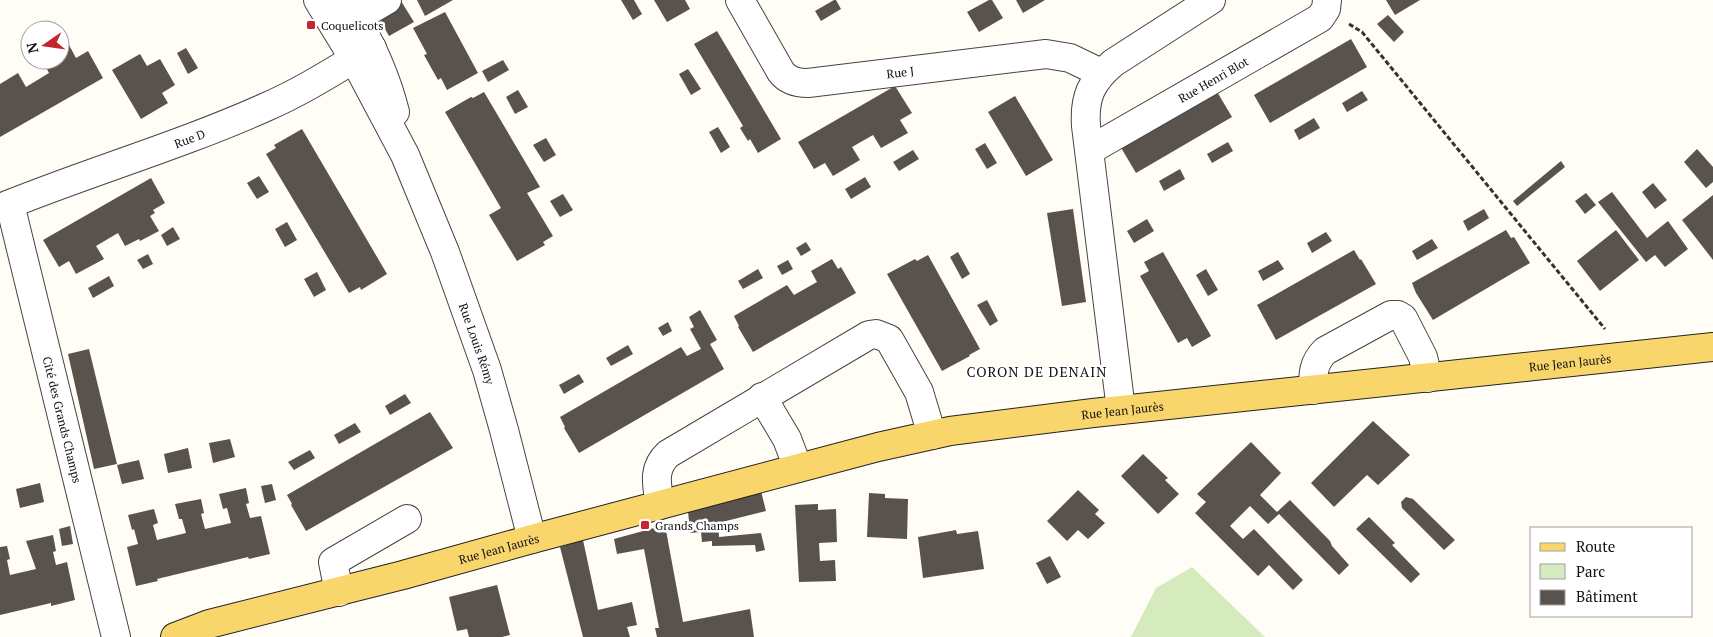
<svg xmlns="http://www.w3.org/2000/svg" width="1713" height="637" viewBox="0 0 1713 637" font-family="'PT Serif',serif">
<style>
.green{fill:#d5ebbd}
.building{fill:#5a524d}
.lines{fill:none;stroke-linecap:round;stroke-linejoin:round}
.minor-casing{stroke:#444;stroke-width:30}
.major-casing{stroke:#222;stroke-width:30}
.path{stroke:#333;stroke-width:3;stroke-dasharray:5 2.5;stroke-linecap:butt}
.minor{stroke:#fff;stroke-width:28}
.major{stroke:#f9d66b;stroke-width:28}
.poi-dot{fill:#c4262e;stroke:#fff;stroke-width:2}
.labels{text-anchor:middle;dominant-baseline:central;stroke-width:5;stroke-linejoin:round;paint-order:stroke}
.poi-label{font-size:12px;fill:#111;stroke:#fff;text-anchor:start}
.street-label{font-size:12px;fill:#111;stroke:#fff}
.neighbourhood-label{font-size:14px;letter-spacing:1px;fill:#111;stroke:#fff}
</style>
<rect width="100%" height="100%" fill="#fffdf5"/>
<!-- green -->
<path class="green" d="M1192,567l73,70h-134l25,-49z"/>
<!-- building -->
<g class="building">
<path d="M417,0h36l-28,16z"/>
<path d="M621,0h13l8,14 -9,6z"/>
<path d="M654,0h31l5,9 -23,13z"/>
<path d="M834,0h2l5,9 -20,12 -6,-10z"/>
<path d="M989,0h3l11,18 -24,14 -12,-20z"/>
<path d="M1016,0h29l-22,13z"/>
<path d="M1386,0h34l-25,15z"/>
<path d="M401,1l13,21 -25,14 -12,-21z"/>
<path d="M445,12l33,61 -31,17 -6,-12 -3,2 -14,-25 3,-1 -14,-26z"/>
<path d="M1388,15l16,17 -10,10 -17,-18z"/>
<path d="M51,22l5,8h-19z"/>
<path d="M717,31l64,108 -23,14 -8,-14 -2,2 -8,-13 3,-2 -49,-82z"/>
<path d="M1351,39l16,28 -97,56 -16,-28z"/>
<path d="M69,45l7,13 12,-7 15,27 -103,59v-53l18,-11 8,14 23,-14 -7,-13h18v-10z"/>
<path d="M186,48l12,20 -10,6 -11,-21z"/>
<path d="M140,54l7,12 13,-7 15,26 -13,8 6,10 -27,16 -29,-49z"/>
<path d="M503,60l6,10 -21,12 -6,-11z"/>
<path d="M688,69l13,20 -10,6 -12,-21z"/>
<path d="M895,86l17,27 -12,7 8,13 -27,15 -8,-13 -21,12 8,13 -27,16 -8,-13 -11,6 -16,-27z"/>
<path d="M518,90l10,17 -13,7 -9,-17z"/>
<path d="M1216,90l16,27 -96,56 -16,-27z"/>
<path d="M1362,91l6,9 -21,12 -5,-9z"/>
<path d="M484,92l56,95 -13,6 26,43 -10,6 2,3 -28,16 -28,-46 12,-7 -56,-96 26,-15 2,1z"/>
<path d="M1015,96l38,64 -27,16 -38,-64z"/>
<path d="M1314,118l6,10 -21,12 -5,-10z"/>
<path d="M718,127l12,20 -9,6 -12,-21z"/>
<path d="M302,129l85,145 -26,16 -1,-3 -11,6 -83,-139 10,-6 -2,-3z"/>
<path d="M546,138l10,17 -12,7 -11,-17z"/>
<path d="M1228,142l5,9 -21,12 -5,-9z"/>
<path d="M985,143l12,20 -10,6 -12,-20z"/>
<path d="M1697,149l16,18v15l-7,6 -22,-26z"/>
<path d="M913,150l6,9 -20,12 -6,-9z"/>
<path d="M1561,161l4,6 -48,39 -4,-5z"/>
<path d="M1180,169l5,10 -21,12 -5,-10z"/>
<path d="M259,176l10,16 -12,7 -10,-16z"/>
<path d="M865,177l6,10 -20,12 -6,-10z"/>
<path d="M151,178l14,25 -12,7 2,3 -5,3 9,15 -19,10 -1,-2 -14,7 -7,-13 -22,13 8,13 -28,15 -7,-13 -10,6 -16,-27z"/>
<path d="M1653,183l14,17 -12,9 -13,-17z"/>
<path d="M1612,192l35,46 21,-17 20,28 -23,18 -10,-12 -9,7 -48,-60z"/>
<path d="M1586,193l10,12 -11,9 -10,-13z"/>
<path d="M563,194l10,16 -13,7 -10,-16z"/>
<path d="M1713,195v65l-31,-40z"/>
<path d="M1073,209l13,93 -24,4 -15,-93z"/>
<path d="M1484,209l5,9 -21,13 -5,-10z"/>
<path d="M1147,219l7,12 -20,12 -7,-12z"/>
<path d="M287,222l10,18 -12,7 -10,-18z"/>
<path d="M173,227l7,12 -13,7 -6,-11z"/>
<path d="M1506,230l5,8 3,-1 16,26 -97,57 -17,-27 -4,-10z"/>
<path d="M1616,230l23,30 -39,31 -23,-30z"/>
<path d="M1326,232l6,9 -20,12 -5,-10z"/>
<path d="M1432,239l6,9 -21,12 -5,-9z"/>
<path d="M806,242l5,8 -10,6 -5,-8z"/>
<path d="M1354,250l6,10 1,-1 15,25 -100,56 -19,-35z"/>
<path d="M958,252l12,22 -8,5 -12,-22z"/>
<path d="M1163,252l48,84 -19,11 -5,-9 -9,5 -38,-67 9,-5 -5,-9z"/>
<path d="M148,254l5,10 -10,5 -6,-9z"/>
<path d="M928,255l52,94 -11,6 1,1 -28,15 -55,-97 28,-15 2,2z"/>
<path d="M832,259l6,10 3,-2 15,26 -103,59 -15,-25 1,-1 -5,-10 53,-31 7,10 23,-13 -6,-11z"/>
<path d="M788,260l5,9 -11,6 -5,-9z"/>
<path d="M1278,260l6,9 -21,12 -5,-10z"/>
<path d="M758,269l5,9 -20,11 -5,-8z"/>
<path d="M1206,269l12,21 -10,6 -12,-21z"/>
<path d="M317,272l9,18 -12,7 -10,-18z"/>
<path d="M109,276l5,10 -21,12 -5,-10z"/>
<path d="M987,300l11,21 -8,5 -13,-21z"/>
<path d="M700,310l17,30 -7,4 14,25 -145,84 -15,-25 1,-1 -5,-10 121,-70 6,9 14,-7 -11,-20 4,-2 -5,-10z"/>
<path d="M668,322l4,9 -9,5 -5,-8z"/>
<path d="M628,345l5,9 -22,12 -5,-8z"/>
<path d="M89,349l28,115 -23,5 -26,-115z"/>
<path d="M579,374l5,8 -20,12 -5,-9z"/>
<path d="M405,394l6,9 -21,12 -5,-9z"/>
<path d="M430,412l23,36 -147,83 -15,-26 1,-1 -5,-9z"/>
<path d="M1373,421l37,34 -32,30 -11,-10 -33,32 -23,-24z"/>
<path d="M355,423l6,9 -22,12 -5,-9z"/>
<path d="M230,439l5,18 -22,6 -4,-20z"/>
<path d="M1251,442l30,31 -21,22 17,17 13,-12 40,41 2,5 17,19 -10,10 -60,-61 -11,10 -18,-18 -20,20 13,13 11,-10 49,51 -10,10 -24,-25 -11,11 -63,-63 11,-11 -9,-8z"/>
<path d="M188,448l4,20 -24,5 -4,-19z"/>
<path d="M310,450l5,8 -21,12 -6,-8z"/>
<path d="M1143,454l25,24 -3,2 14,14 -21,20 -37,-38z"/>
<path d="M139,460l5,19 -22,5 -5,-19z"/>
<path d="M40,483l4,19 -24,6 -4,-19z"/>
<path d="M272,484l4,16 -11,3 -4,-17z"/>
<path d="M246,488l3,15 -3,1 4,14 11,-2 9,38 -21,5 -1,-2 -91,22 1,2 -22,5 -9,-39 11,-3 -4,-15 -2,1 -4,-15 26,-6 4,14 -5,2 4,15 29,-7 -4,-14h-3l-4,-15 26,-5 3,14 -3,1 4,15 26,-6 -4,-15 -4,1 -4,-15z"/>
<path d="M1078,490l21,20 -4,4 10,9 -17,16 -10,-9 -11,11 -20,-20z"/>
<path d="M761,491l5,20 -48,12 1,14 42,-4 4,17 -9,2 -1,-7 -43,1v-5l-10,1 -1,-10 -11,1 -2,-22z"/>
<path d="M869,493l16,1v4l23,1 -1,40 -40,-2z"/>
<path d="M1406,497l7,2 42,41 -11,10 -42,-42 -1,-6z"/>
<path d="M818,504v6l18,-1 1,33 -18,1 1,18 15,-1 1,21 -37,1 -4,-77z"/>
<path d="M1369,517l26,26 -3,2 28,29 -9,9 -55,-54z"/>
<path d="M665,525l18,97 67,-13 4,28h-97l-2,-9h4l-15,-79 -27,5 -3,-15z"/>
<path d="M70,526l3,18 -11,2 -3,-17z"/>
<path d="M956,530l1,4 21,-3 6,38 -61,9 -5,-41z"/>
<path d="M53,535l3,16 -3,1 3,13 11,-3 8,38 -24,6v-3l-51,12v-68l7,-1 3,13 -3,1 3,15 26,-6 -10,-28z"/>
<path d="M583,540l15,70 34,-8 5,23 -10,2 3,10h-47l-23,-90z"/>
<path d="M1050,556l11,21 -14,7 -11,-21z"/>
<path d="M497,585l13,50 -8,2h-33l-2,-8 -10,2 -8,-34z"/>
</g>
<g class="lines">
<!-- minor casing -->
<g class="minor-casing">
<g id="minor">
<path id="s1" d="M318,0l36,59 51,96 40,97 42,118 17,60 28,109"/>
<path d="M345,0c22,35 40,72 50,112"/>
<path id="s2" d="M740,0l41,72c7,9 16,11 27,11l238,-29 24,4 31,15"/>
<path d="M341,27l46,-27"/>
<path id="s3" d="M1090,150l230,-132 6,-9 1,-9"/>
<path id="s4" d="M10,204l106,433"/>
<path id="s5" d="M0,208c88,-36 179,-62 266,-101 37,-16 71,-38 106,-59"/>
<path d="M1313,390c0,-16 0,-27 12,-39l66,-36h7l5,3 20,39 5,21"/>
<path d="M762,397l25,42 11,29"/>
<path d="M1121,410l-35,-284c-2,-29 5,-44 27,-63l98,-63"/>
<path d="M660,505c-3,-20 -8,-36 8,-51l201,-119 7,-1 13,5 30,53 13,43"/>
<path d="M339,592l-6,-30 74,-43"/>
</g>
</g>
<!-- major casing -->
<g class="major-casing">
<g id="major">
<path id="s6" d="M175,637l34,-13 194,-49 129,-36 346,-92 72,-16 143,-18 620,-66"/>
</g>
</g>
<!-- path -->
<path class="path" d="M1349,24l13,8 243,297"/>
<!-- minor -->
<use href="#minor" class="minor"/>
<!-- major -->
<use href="#major" class="major"/>
</g>
<!-- markers -->
<g class="poi-dot">
<rect x="306" y="20" width="10" height="10" rx="2.5"/>
<rect x="640" y="520" width="10" height="10" rx="2.5"/>
</g>
<g class="labels">
<!-- poi labels -->
<g class="poi-label">
<text x="321" y="25">Coquelicots</text>
<text x="655" y="525">Grands Champs</text>
</g>
<!-- street labels -->
<g class="street-label">
<text stroke="none"><textPath href="#s2" startOffset="206">Rue J</textPath></text>
<text stroke="none"><textPath href="#s3" startOffset="142">Rue Henri Blot</textPath></text>
<text stroke="none"><textPath href="#s5" startOffset="202">Rue D</textPath></text>
<text stroke="none"><textPath href="#s1" startOffset="380">Rue Louis Rémy</textPath></text>
<text stroke="none"><textPath href="#s6" startOffset="1426">Rue Jean Jaurès</textPath></text>
<text stroke="none"><textPath href="#s6" startOffset="976">Rue Jean Jaurès</textPath></text>
<text stroke="none"><textPath href="#s4" startOffset="222">Cité des Grands Champs</textPath></text>
<text stroke="none"><textPath href="#s6" startOffset="336">Rue Jean Jaurès</textPath></text>
</g>
<!-- neighbourhood labels -->
<g class="neighbourhood-label">
<text x="1037" y="371">CORON DE DENAIN</text>
</g>
</g>
<!-- legend -->
<rect x="1530" y="527" width="162" height="90" fill="#ffffff" stroke="#a0a0a0"/>
<rect x="1540" y="543" width="25" height="8" fill="#f9d66b" stroke="#a0a0a0"/>
<text x="1576" y="552" font-size="15" fill="#111111">Route</text>
<rect x="1540" y="564" width="25" height="15" fill="#d5ebbd" stroke="#a0a0a0"/>
<text x="1576" y="577" font-size="15" fill="#111111">Parc</text>
<rect x="1540" y="590" width="25" height="15" fill="#5a524d" stroke="#a0a0a0"/>
<text x="1576" y="602" font-size="15" fill="#111111">Bâtiment</text>
<!-- north arrow -->
<g transform="translate(45 45) rotate(257)"><circle r="24" fill="#ffffff" stroke="#a0a0a0"/>
<path d="M0-4L9 19L0 12L-9 19Z" fill="#c4262e"/>
<text y="-8" font-size="14" font-weight="bold" text-anchor="middle" fill="#111111">N</text>
</g>
</svg>
